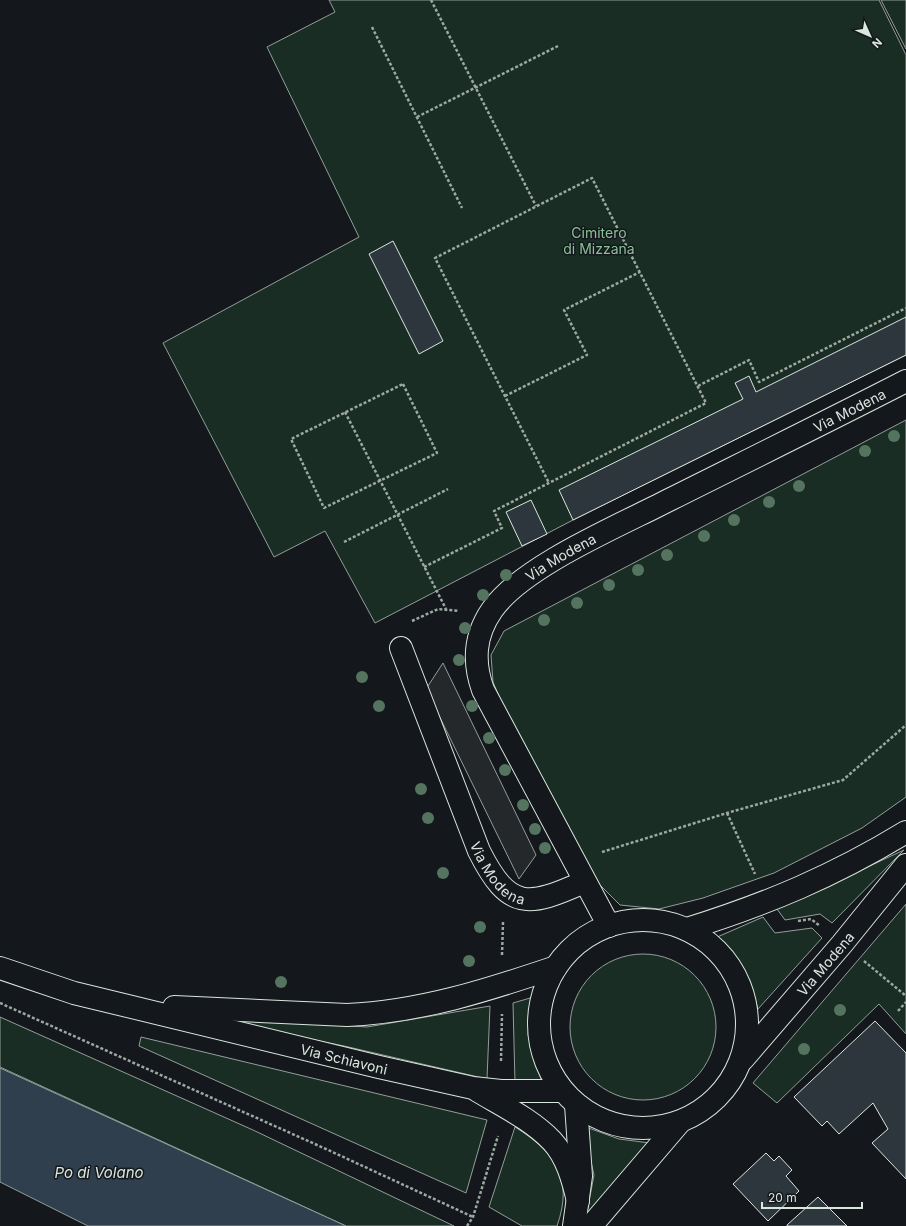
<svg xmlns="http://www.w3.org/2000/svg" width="906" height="1226" viewBox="0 0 906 1226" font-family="Inter,sans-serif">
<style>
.green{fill:#1a2d24;stroke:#939e99}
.parking{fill:#24282b;stroke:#939e99}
.water{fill:#2f3f4d;stroke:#939e99}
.building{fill:#2c363c;stroke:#d8e6dc}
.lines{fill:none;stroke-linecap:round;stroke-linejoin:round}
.minor-casing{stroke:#d8e6dc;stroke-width:24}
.major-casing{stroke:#d8e6dc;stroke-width:24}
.path{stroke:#9da8a2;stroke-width:2.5;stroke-dasharray:3 2;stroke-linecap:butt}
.minor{stroke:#14181c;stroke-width:22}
.major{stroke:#14181c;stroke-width:22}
.tree{fill:#55745f}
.labels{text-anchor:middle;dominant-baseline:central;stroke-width:3;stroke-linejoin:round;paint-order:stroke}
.park-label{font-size:14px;fill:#8ac095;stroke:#14181c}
.street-label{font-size:14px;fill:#d8e6dc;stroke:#14181c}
.water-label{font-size:15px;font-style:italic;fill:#d8e6dc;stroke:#14181c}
</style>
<rect width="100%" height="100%" fill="#14181c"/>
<!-- green -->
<g class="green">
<path d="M329,0h550l27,55v300l-333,165 -198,103 -50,-92 -51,26 -111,-214 196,-106 -92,-190 68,-35z"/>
<path d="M881,0h25v49z"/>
<path d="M906,420v377l-44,31 -88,45 -71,25 -44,11 -39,-4 -26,-26 -88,-166 -13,-31 -2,-27 13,-24z"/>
<path d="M904,850l-72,73 -12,-9 -35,6 -8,-11z"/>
<path d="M906,904v130l-27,-30 -102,99 -24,-20z"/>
<path d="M763,917l12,16 37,-5 10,10 -64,71 -8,-28 -20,-32 -15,-11z"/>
<circle cx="643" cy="1027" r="73"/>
<path d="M537,996l-9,38 20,55 -33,-6 -2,-80z"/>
<path d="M490,1006l-3,73 -143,-33 -150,-30 173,11z"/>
<path d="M0,1017l253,113 201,96h-108l-346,-159z"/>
<path d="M141,1037l346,83 -21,73 -327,-147z"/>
<path d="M583,1126l36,13 31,4 -65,80 9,-48z"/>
<path d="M515,1127c40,25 59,51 42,99h-35l-33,-19z"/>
</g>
<!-- parking -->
<path class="parking" d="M443,663l93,192 -17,24 -93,-190z"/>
<!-- water -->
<path class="water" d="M0,1068l346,158h-258l-88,-44z"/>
<!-- building -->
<g class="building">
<path d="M393,241l50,100 -24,13 -50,-100z"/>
<path d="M906,317v38l-333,165 -14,-30 184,-91 -8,-16 14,-7 7,16z"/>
<path d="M531,500l16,34 -25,12 -16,-34z"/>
<path d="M875,1021l31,32v126l-34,-36 16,-14 -15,-26 -34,31 -12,-13 -5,5 -28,-29z"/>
<path d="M766,1153l8,8 5,-5 13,14 -6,6 13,15 -31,30 -35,-37z"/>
<path d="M818,1197l29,29h-60v-1z"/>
</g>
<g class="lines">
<!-- minor casing -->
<g class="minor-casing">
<g id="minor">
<path id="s1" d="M401,648l78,203c30,60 49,56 105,31"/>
<path id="s2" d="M609,926l-126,-236c-10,-28 -9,-54 9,-80 30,-44 131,-86 179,-111 78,-39 157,-78 235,-118"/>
</g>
</g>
<!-- major casing -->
<g class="major-casing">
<g id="major">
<circle cx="643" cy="1024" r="104"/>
<path d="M687,929c80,-25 147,-53 219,-97"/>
<path id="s3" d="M0,968l74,25 305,74 94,21 28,3h62"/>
<path d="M174,1007l173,8c73,-3 141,-25 209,-48"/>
<path id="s4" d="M743,1059l99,-115 64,-79"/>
<path d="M478,1091c25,15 54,29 74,50 15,16 21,39 26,60"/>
<path d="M574,1226l7,-50 -5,-71"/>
<path d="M591,1226l88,-103"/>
</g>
</g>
<!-- path -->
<g class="path">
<path d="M431,0l105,206"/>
<path d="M372,27l90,181"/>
<path d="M417,117l141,-71"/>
<path d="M403,384l34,69 -113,55 -33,-69z"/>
<path d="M698,386l51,-26 10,22 147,-74"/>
<path d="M505,396l82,-41 -23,-45 76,-38"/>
<path d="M345,412l101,197"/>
<path d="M344,542l104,-53"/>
<path d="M424,567l78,-39 -8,-17 212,-108 -114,-225 -157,80 114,225"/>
<path d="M412,621l26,-12 21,2"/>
<path d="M727,813l28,61"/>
<path d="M602,852l125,-39 116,-33 63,-55"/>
<path d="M798,921l13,-2 9,7"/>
<path d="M502,955l1,-33"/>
<path d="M864,961l42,35"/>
<path d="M0,1003l326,146 147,68"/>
<path d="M898,1011l8,-9"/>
<path d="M501,1061l1,-47"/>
<path d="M467,1226l6,-9 25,-81"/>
</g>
<!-- minor -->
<use href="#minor" class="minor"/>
<!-- major -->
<use href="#major" class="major"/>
</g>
<!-- trees -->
<g class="tree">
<circle cx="894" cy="436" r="6"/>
<circle cx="865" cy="451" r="6"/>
<circle cx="799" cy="486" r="6"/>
<circle cx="769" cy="502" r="6"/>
<circle cx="734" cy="520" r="6"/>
<circle cx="704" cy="536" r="6"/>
<circle cx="667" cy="555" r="6"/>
<circle cx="638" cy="570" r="6"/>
<circle cx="506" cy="575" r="6"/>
<circle cx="609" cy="585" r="6"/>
<circle cx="483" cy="595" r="6"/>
<circle cx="577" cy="603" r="6"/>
<circle cx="544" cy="620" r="6"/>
<circle cx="465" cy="628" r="6"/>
<circle cx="459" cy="660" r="6"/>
<circle cx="362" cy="677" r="6"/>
<circle cx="379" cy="706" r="6"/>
<circle cx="472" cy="706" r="6"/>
<circle cx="489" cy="738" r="6"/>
<circle cx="505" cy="770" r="6"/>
<circle cx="421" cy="789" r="6"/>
<circle cx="523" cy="805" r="6"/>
<circle cx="428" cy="818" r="6"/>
<circle cx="535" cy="829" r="6"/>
<circle cx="545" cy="848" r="6"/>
<circle cx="443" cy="873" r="6"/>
<circle cx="480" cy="927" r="6"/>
<circle cx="469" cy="961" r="6"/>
<circle cx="281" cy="982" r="6"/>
<circle cx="840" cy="1010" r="6"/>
<circle cx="804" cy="1049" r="6"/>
</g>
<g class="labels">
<!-- park labels -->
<g class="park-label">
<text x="599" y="232">Cimitero<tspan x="599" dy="16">di Mizzana</tspan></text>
</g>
<!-- street labels -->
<g class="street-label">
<text stroke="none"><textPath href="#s2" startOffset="763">Via Modena</textPath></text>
<text stroke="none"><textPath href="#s2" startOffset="439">Via Modena</textPath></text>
<text stroke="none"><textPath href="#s1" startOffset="247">Via Modena</textPath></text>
<text stroke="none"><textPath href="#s4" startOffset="126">Via Modena</textPath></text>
<text stroke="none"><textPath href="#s3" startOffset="356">Via Schiavoni</textPath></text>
</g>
<!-- water labels -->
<g class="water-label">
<text x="99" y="1172">Po di Volano</text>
</g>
</g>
<!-- north arrow -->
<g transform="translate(870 36) rotate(135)" stroke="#14181c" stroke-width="3" paint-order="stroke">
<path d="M0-3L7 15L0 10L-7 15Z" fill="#d8e6dc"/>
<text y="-6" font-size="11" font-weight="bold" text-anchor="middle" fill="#d8e6dc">N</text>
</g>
<!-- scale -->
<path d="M762 1202v6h100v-6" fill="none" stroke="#d8e6dc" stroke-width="2"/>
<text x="768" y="1202" font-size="12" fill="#d8e6dc" stroke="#14181c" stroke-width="3" paint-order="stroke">20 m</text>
</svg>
